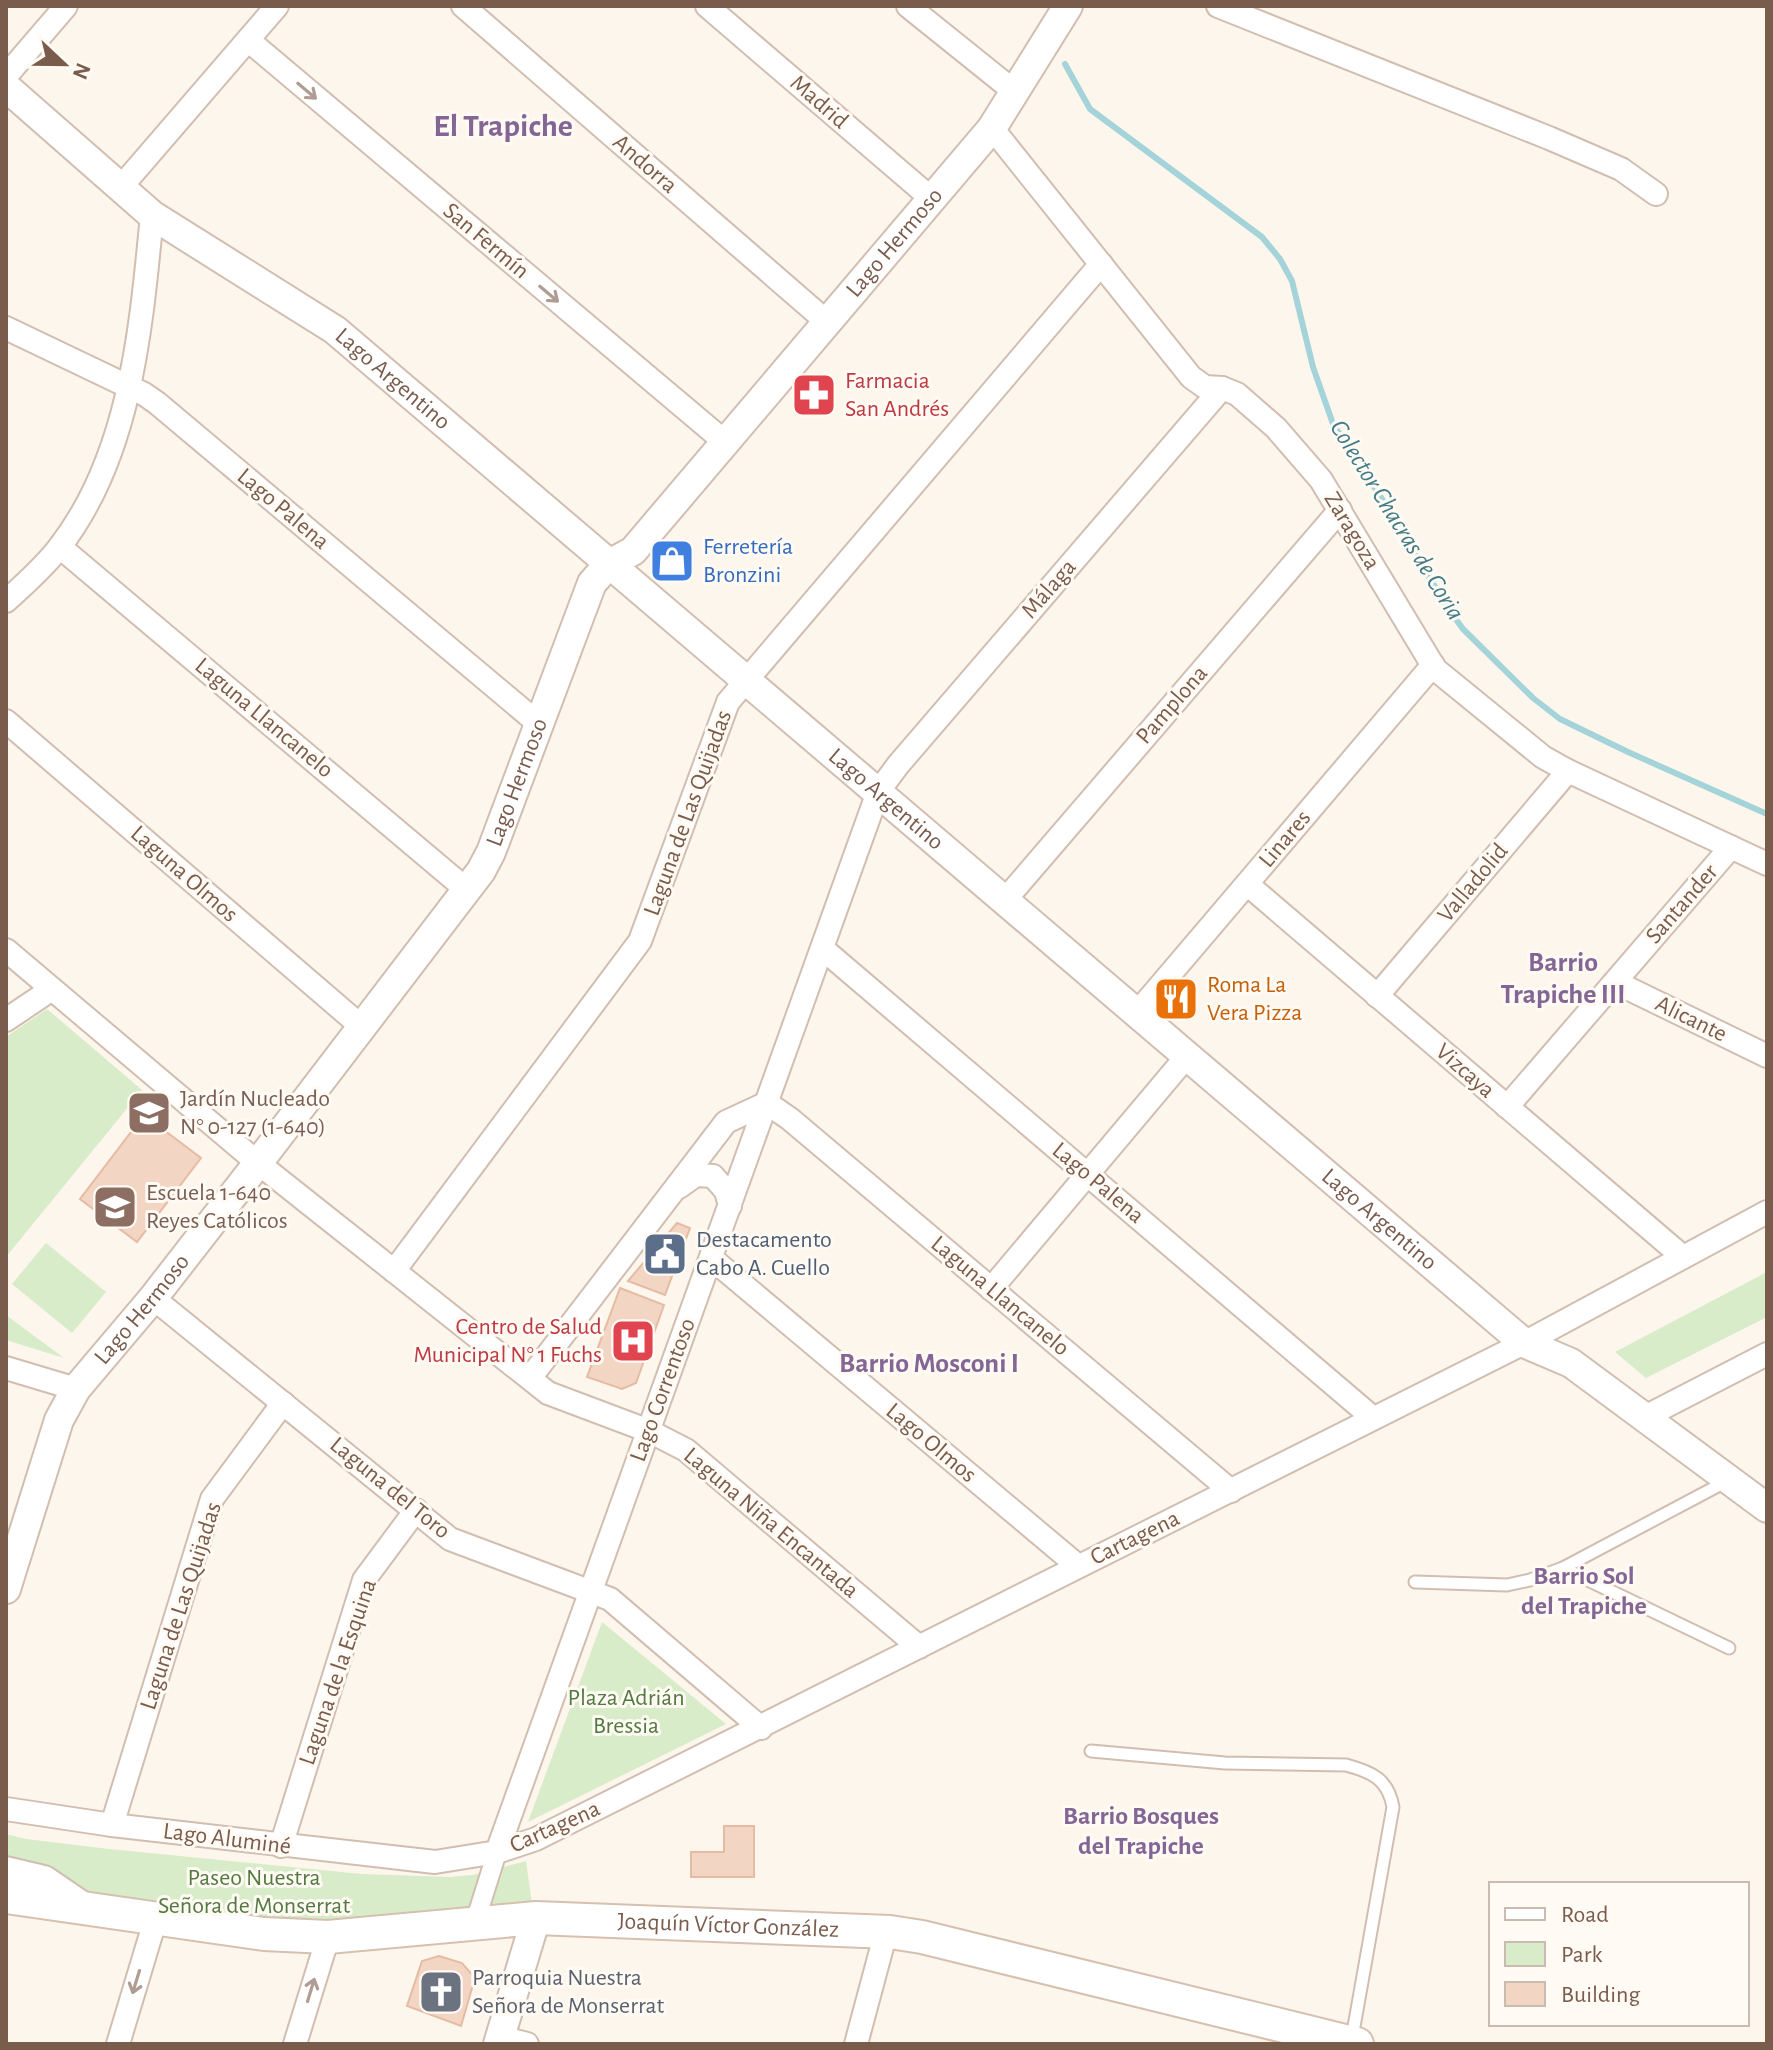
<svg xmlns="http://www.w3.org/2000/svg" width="1773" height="2050" viewBox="0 0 1773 2050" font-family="'Alegreya Sans',sans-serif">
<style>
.green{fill:#d8ecc9}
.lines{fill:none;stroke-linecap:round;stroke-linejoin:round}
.stream{stroke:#a5d3da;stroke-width:6}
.building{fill:#f3d5c3;stroke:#e6bba3;stroke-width:2}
.service-casing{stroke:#d1beb0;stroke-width:15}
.pedestrian-casing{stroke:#d1beb0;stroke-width:22}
.minor-casing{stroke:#d1beb0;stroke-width:26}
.tertiary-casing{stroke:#d1beb0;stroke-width:32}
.secondary-casing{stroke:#d6c0b0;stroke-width:36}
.service{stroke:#fff;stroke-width:11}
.pedestrian{stroke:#fff;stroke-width:18}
.minor{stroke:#fff;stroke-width:22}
.tertiary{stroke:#fff;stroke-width:28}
.secondary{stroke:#fff;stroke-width:32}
.oneway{stroke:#af9d94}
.labels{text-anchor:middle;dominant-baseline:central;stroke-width:6;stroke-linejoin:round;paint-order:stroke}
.street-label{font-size:24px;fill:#7a5c4d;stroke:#fffaf3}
.health-label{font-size:24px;fill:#be3a42;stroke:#fffaf3;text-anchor:start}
.shop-label{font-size:24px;fill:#366cbe;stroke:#fffaf3;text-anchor:start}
.food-label{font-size:24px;fill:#c56008;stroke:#fffaf3;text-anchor:start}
.education-label{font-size:24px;fill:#785e54;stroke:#fffaf3;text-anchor:start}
.service-label{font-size:24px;fill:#4e5e75;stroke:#fffaf3;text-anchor:start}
.park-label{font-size:24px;fill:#537a41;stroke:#fffaf3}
.worship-label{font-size:24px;fill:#5b616d;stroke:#fffaf3;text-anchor:start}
.water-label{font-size:26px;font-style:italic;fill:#437c86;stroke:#fffaf3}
.neighbourhood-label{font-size:26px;font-weight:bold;fill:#846695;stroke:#fffaf3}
.quarter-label{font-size:28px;font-weight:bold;fill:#846695;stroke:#fffaf3}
.district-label{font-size:32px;font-weight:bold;fill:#846695;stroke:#fffaf3}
</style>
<rect width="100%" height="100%" fill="#fdf6ec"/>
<!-- green -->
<g class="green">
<path d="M47,1009l95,81 -136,167v-220z"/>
<path d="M46,1243l60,49 -34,41 -60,-49z"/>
<path d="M1767,1272v45l-121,61 -31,-26z"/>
<path d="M6,1315l58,43 -58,-18z"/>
<path d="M602,1622l124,102 -198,98z"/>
<path d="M6,1834l20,5 83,10 253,25 87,3 24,-2 53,-14 6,43 -231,19 -195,-26 -100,-36z"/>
</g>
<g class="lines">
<!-- stream -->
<path class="stream" d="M1065,64l25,45 172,128 18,22 12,22 21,86 20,57 62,95 52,88 16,22 70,69 27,21 68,33 139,62"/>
</g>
<!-- building -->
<g class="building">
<path d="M144,1115l57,43 -64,84 -57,-43z"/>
<path d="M677,1223l13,5 -25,67 -37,-14z"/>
<path d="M620,1288l44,17 -28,78 -14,6 -35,-12z"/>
<path d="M724,1826h30v51h-63v-25h33z"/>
<path d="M439,1956l23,7 13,15 -14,48 -54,-20 15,-45z"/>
</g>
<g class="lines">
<!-- service casing -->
<g class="service-casing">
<g id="service">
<path d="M1563,1568l166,80"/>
<path d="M1415,1582l92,3 23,-5 33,-12 164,-87"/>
<path d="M1091,1751l134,12 121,2c26,7 42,14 47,42l-41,231"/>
</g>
</g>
<!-- pedestrian casing -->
<g class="pedestrian-casing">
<path id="pedestrian" d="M475,1922l22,-70"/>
</g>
<!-- minor casing -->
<g class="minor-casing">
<g id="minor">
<path d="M463,6l364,316"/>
<path d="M707,6l225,193"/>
<path d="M908,6l107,86"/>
<path d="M1218,6l331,132 72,31 35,25"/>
<path d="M248,40l477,402"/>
<path d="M6,76l60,-70"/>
<path d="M992,128l199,249 14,10 17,1 15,6 39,34 45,52 114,189 108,88 25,14 199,93"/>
<path d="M121,187l156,-181"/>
<path d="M6,328l138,66 13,9 382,321"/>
<path d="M60,547l407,343"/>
<path d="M6,601c18,-16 37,-33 52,-52 73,-93 83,-221 94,-334"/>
<path d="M6,721l356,306"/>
<path d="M1247,884l436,373"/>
<path d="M1005,900l335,-390"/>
<path d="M823,949l550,469"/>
<path d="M6,950l252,213 290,230 101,38 37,19 233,197"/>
<path d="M1615,982l152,74"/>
<path d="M1377,996l191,-225"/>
<path d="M1137,1013l296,-348"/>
<path d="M6,1020l46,-31"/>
<path d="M1507,1107l224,-260"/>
<path d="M679,1187l17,-12 17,1 13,15 4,15"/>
<path d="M711,1258l367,308"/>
<path d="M394,1271l246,-330 88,-239 373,-438"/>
<path d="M991,1289l196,-233"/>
<path d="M153,1298l297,241 160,60 151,129"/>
<path d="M6,1368l70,21"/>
<path d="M530,1378l196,-256 41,-19 23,16 441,372"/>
<path d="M1645,1417l122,-63"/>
<path d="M6,1809l106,16 323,37 62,-10 39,-13 988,-496 243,-131"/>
<path d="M112,1825l100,-326 71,-96"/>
<path d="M281,1846l83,-266 52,-70"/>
<path d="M497,1852l381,-1060 20,-27 324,-377"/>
<path d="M500,2037l27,7"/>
<path d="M118,2044l37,-123"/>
<path d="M295,2044l33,-107"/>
<path d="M856,2044l30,-112"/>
</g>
</g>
<!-- tertiary casing -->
<g class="tertiary-casing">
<g id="tertiary">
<path id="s1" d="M6,87l146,128 183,115 1189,1013 47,20 196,145"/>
<path id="s2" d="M6,1589l53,-169 17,-31 77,-91 105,-135 223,-292 10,-19 101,-269 17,-19 24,-13 359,-423 76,-122"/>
<path d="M6,1871l38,9 44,30"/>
<path d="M498,2044l38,-126"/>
</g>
</g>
<!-- secondary casing -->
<g class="secondary-casing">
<g id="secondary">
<path id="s3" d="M6,1897l258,37 64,3 208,-19 354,14 32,5 435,107"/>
</g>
</g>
<!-- service -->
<use href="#service" class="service"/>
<!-- pedestrian -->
<use href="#pedestrian" class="pedestrian"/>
<!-- minor -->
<use href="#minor" class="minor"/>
<!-- tertiary -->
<use href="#tertiary" class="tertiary"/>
<!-- secondary -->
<use href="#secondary" class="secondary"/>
</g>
<!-- one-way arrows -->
<defs><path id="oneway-shaft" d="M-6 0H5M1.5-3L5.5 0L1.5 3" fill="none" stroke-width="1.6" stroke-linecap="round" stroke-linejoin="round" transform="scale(2)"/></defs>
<g class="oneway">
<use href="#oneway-shaft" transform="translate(307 91) rotate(40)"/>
<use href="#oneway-shaft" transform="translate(549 294) rotate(40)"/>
<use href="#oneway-shaft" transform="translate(136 1982) rotate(107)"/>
<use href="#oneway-shaft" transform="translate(311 1990) rotate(-73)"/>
</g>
<!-- icons -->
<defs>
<g id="pharmacy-square" transform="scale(2.3)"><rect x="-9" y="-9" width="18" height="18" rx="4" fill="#e0444e" stroke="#fffaf3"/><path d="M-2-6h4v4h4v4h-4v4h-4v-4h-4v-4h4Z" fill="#fff"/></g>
<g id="shop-square" transform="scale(2.3)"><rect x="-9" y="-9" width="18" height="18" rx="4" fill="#3f7fe0" stroke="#fffaf3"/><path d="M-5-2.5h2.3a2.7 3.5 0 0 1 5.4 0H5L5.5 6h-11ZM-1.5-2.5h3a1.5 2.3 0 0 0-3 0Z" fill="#fff"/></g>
<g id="restaurant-square" transform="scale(2.3)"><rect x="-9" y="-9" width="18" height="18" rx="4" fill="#e8710a" stroke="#fffaf3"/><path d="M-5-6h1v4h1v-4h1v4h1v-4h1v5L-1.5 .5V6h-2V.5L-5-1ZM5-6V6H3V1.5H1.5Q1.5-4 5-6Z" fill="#fff"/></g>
<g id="school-square" transform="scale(2.3)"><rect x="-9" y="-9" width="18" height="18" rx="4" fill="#8d6e63" stroke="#fffaf3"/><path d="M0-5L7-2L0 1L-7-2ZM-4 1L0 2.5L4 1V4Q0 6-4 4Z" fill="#fff"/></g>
<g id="civic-square" transform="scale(2.3)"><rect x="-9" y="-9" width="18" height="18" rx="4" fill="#5c6f8a" stroke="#fffaf3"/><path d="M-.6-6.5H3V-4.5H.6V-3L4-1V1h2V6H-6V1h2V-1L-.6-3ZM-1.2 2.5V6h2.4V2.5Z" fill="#fff"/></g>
<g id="hospital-square" transform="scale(2.3)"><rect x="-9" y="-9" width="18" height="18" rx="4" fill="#e0444e" stroke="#fffaf3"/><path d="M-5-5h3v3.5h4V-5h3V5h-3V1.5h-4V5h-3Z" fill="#fff"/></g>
<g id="church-square" transform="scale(2.3)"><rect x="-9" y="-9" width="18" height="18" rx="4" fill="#6b7280" stroke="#fffaf3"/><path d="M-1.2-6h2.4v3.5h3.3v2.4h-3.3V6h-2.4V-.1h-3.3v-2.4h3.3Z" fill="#fff"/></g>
</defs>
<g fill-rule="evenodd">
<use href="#pharmacy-square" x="814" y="395"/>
<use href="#shop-square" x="672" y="561"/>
<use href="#restaurant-square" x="1176" y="999"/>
<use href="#school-square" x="149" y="1113"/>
<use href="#school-square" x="115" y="1207"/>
<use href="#civic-square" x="665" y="1254"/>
<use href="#hospital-square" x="633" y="1341"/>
<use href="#church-square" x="441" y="1992"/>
</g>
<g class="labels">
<!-- street labels -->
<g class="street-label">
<text transform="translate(819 102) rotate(41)">Madrid</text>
<text transform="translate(645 164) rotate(41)">Andorra</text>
<text transform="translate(486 241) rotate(40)">San Fermín</text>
<text stroke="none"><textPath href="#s2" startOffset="1636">Lago Hermoso</textPath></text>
<text stroke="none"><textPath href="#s1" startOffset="486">Lago Argentino</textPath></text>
<text transform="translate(283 509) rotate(40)">Lago Palena</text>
<text transform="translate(1352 531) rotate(59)">Zaragoza</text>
<text transform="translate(1049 589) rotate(-49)">Málaga</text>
<text transform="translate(1172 705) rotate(-49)">Pamplona</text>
<text transform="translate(264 718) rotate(40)">Laguna Llancanelo</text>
<text stroke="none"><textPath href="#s2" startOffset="966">Lago Hermoso</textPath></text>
<text stroke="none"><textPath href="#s1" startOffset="1134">Lago Argentino</textPath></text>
<text transform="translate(688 813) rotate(-70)">Laguna de Las Quijadas</text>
<text transform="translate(1285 839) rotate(-50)">Linares</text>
<text transform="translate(184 874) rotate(41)">Laguna Olmos</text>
<text transform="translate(1473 883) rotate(-50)">Valladolid</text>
<text transform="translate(1682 904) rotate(-49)">Santander</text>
<text transform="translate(1691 1019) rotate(26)">Alicante</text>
<text transform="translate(1465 1071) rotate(41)">Vizcaya</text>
<text transform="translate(1098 1183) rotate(40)">Lago Palena</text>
<text stroke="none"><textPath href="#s1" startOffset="1782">Lago Argentino</textPath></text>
<text transform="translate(1000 1296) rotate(40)">Laguna Llancanelo</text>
<text stroke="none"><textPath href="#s2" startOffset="316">Lago Hermoso</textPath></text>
<text transform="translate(663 1390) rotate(-70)">Lago Correntoso</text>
<text transform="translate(931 1443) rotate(40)">Lago Olmos</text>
<text transform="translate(390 1488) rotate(39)">Laguna del Toro</text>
<text transform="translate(771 1523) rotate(40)">Laguna Niña Encantada</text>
<text transform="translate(1135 1538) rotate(-26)">Cartagena</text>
<text transform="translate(181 1606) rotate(-72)">Laguna de Las Quijadas</text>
<text transform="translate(338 1672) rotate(-71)">Laguna de la Esquina</text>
<text transform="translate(555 1827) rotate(-24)">Cartagena</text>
<text transform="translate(227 1839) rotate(7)">Lago Aluminé</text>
<text stroke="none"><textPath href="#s3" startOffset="726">Joaquín Víctor González</textPath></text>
</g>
<!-- health labels -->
<g class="health-label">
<text x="845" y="381">Farmacia<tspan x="845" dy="28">San Andrés</tspan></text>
<text x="602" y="1327" text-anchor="end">Centro de Salud<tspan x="602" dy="28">Municipal N° 1 Fuchs</tspan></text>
</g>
<!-- shop labels -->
<g class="shop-label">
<text x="703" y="547">Ferretería<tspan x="703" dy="28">Bronzini</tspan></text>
</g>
<!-- food labels -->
<g class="food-label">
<text x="1207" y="985">Roma La<tspan x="1207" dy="28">Vera Pizza</tspan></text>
</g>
<!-- education labels -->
<g class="education-label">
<text x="180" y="1099">Jardín Nucleado<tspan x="180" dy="28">N° 0-127 (1-640)</tspan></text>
<text x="146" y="1193">Escuela 1-640<tspan x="146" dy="28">Reyes Católicos</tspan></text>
</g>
<!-- service labels -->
<g class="service-label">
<text x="696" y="1240">Destacamento<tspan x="696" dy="28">Cabo A. Cuello</tspan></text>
</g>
<!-- park labels -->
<g class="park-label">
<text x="626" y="1698">Plaza Adrián<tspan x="626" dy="28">Bressia</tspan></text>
<text x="254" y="1878">Paseo Nuestra<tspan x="254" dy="28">Señora de Monserrat</tspan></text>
</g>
<!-- worship labels -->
<g class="worship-label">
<text x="472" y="1978">Parroquia Nuestra<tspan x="472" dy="28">Señora de Monserrat</tspan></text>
</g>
<!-- water labels -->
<g class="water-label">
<text transform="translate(1397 520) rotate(58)">Colector Chacras de Coria</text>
</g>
<!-- neighbourhood labels -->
<g class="neighbourhood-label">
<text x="1584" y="1576">Barrio Sol<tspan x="1584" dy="30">del Trapiche</tspan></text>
<text x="1141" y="1816">Barrio Bosques<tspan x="1141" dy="30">del Trapiche</tspan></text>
</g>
<!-- quarter labels -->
<g class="quarter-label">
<text x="1563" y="963">Barrio<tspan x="1563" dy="32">Trapiche III</tspan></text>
<text x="929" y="1364">Barrio Mosconi I</text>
</g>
<!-- district labels -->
<g class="district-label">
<text x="503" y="126">El Trapiche</text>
</g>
</g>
<!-- border -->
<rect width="1773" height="2050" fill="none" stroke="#7a5c4d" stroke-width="16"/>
<!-- legend -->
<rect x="1489" y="1882" width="260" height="144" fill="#fffaf3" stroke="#cabbb1" stroke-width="2"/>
<rect x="1505" y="1908" width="40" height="12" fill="#ffffff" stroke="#cabbb1" stroke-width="2"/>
<text x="1561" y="1922" font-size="24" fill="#7a5c4d">Road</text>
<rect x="1505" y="1942" width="40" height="24" fill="#d8ecc9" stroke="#cabbb1" stroke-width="2"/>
<text x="1561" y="1962" font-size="24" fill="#7a5c4d">Park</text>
<rect x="1505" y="1982" width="40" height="24" fill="#f3d5c3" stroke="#cabbb1" stroke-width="2"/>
<text x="1561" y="2002" font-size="24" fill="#7a5c4d">Building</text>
<!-- north arrow -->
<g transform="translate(64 64) rotate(112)" stroke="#fffaf3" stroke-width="6" paint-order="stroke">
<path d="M0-6L14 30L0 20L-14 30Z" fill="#7a5c4d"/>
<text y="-12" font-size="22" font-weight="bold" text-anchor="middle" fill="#7a5c4d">N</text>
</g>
</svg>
